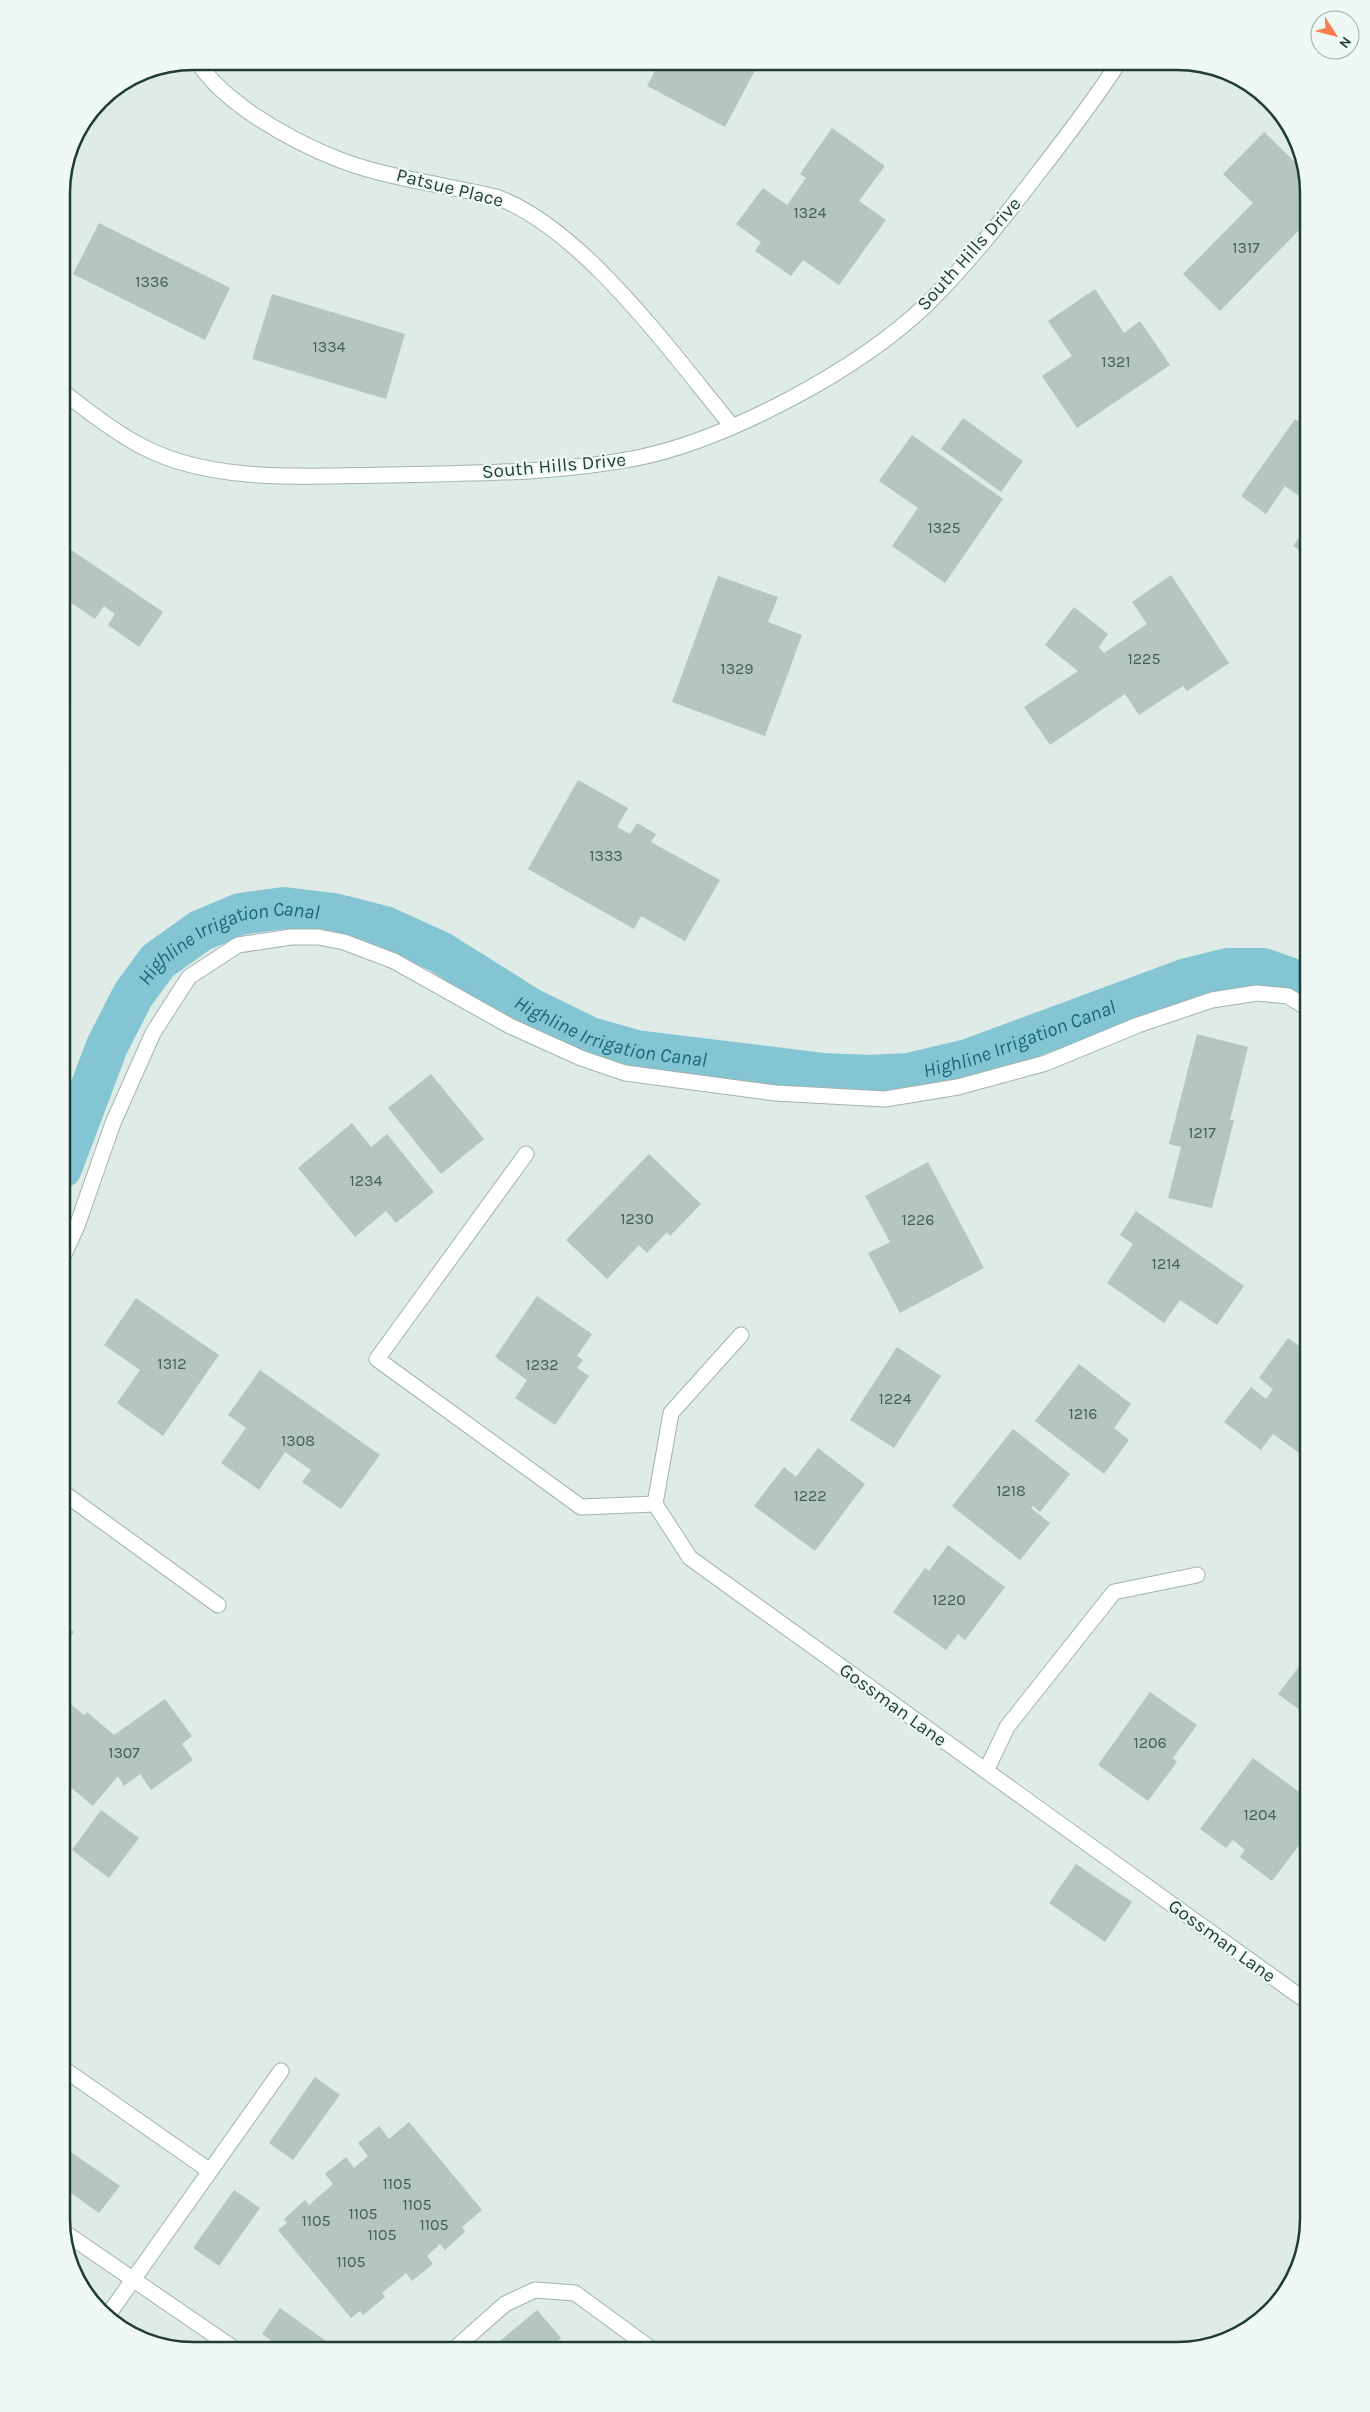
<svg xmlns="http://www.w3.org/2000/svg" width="1370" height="2412" viewBox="0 0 1370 2412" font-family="Karla,sans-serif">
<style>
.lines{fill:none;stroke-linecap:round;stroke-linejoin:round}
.canal{stroke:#84c5d3;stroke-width:42}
.building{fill:#b4c6bf}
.minor-casing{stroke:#a2b3ad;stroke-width:17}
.minor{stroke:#fff;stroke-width:15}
.labels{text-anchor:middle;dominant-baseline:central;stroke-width:4.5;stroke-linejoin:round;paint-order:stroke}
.number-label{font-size:16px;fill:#445e58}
.street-label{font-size:19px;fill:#1f3c35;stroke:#eff8f4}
.water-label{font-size:20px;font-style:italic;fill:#17677a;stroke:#eff8f4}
.rim{fill:none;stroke:#1f3c35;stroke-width:2.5}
</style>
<rect width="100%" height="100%" fill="#dfebe6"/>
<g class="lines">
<!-- canal -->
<path class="canal" id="s1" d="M61,1168l46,-122 26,-51 25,-34 42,-30 40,-17 44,-6 50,6 51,13 55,25 89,56 61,30 46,13 188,23 45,2 40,-2 59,-14 219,-81 40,-10h36l46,16"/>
</g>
<!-- building -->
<g class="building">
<path d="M660,61h100l-35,66 -78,-41z"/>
<path d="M832,128l53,38 -26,35 27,19 -47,65 -36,-25 -12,16 -36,-25 6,-9 -25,-18 27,-36 24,17 19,-27 -6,-4z"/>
<path d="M1264,132l40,39 5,22v27l-89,91 -37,-37 70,-71 -30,-29z"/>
<path d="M99,223l131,65 -25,52 -132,-66z"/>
<path d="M1095,289l29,44 16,-12 30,44 -93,63 -35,-52 30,-20 -24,-35z"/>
<path d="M272,294l133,40 -19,65 -134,-40z"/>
<path d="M963,418l60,43 -22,31 -60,-43z"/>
<path d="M1295,419l14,9v75l-24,-17 -19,28 -25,-18z"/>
<path d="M912,435l91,64 -58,84 -53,-37 26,-38 -39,-27z"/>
<path d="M1309,523v33l-16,-10z"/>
<path d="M61,543l102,69 -24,35 -31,-22 7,-11 -11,-8 -9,13 -34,-23z"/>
<path d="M1171,575l58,88 -42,28 -4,-5 -44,29 -14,-21 -75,51 -26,-38 54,-36 -33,-26 29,-38 34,27 -9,13 5,6 43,-29 -15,-22z"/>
<path d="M718,576l60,21 -10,25 34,13 -37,101 -93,-34z"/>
<path d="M578,780l50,28 -11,19 13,7 7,-11 19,11 -5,8 69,38 -35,61 -44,-25 -7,13 -106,-60z"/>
<path d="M1197,1034l51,13 -18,73h4l-22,88 -44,-10 13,-51 -12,-3z"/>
<path d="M431,1074l53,65 -43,35 -53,-66z"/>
<path d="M352,1123l19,24 16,-13 47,58 -38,31 -10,-12 -31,26 -57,-69z"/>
<path d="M649,1154l52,50 -31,32 -3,-4 -20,21 -8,-8 -32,34 -41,-39z"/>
<path d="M928,1162l56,106 -84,45 -32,-60 22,-11 -25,-46z"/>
<path d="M1136,1211l108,75 -27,39 -37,-25 -16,23 -57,-40 26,-39 -13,-9z"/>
<path d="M537,1296l55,38 -15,22 6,4 -6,8 12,8 -34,49 -40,-27 12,-18 -32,-23z"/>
<path d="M136,1298l83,57 -56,81 -46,-33 23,-33 -36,-25z"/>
<path d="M1288,1338l21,15v107l-36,-26 -12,16 -37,-28 27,-35 15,12 7,-10 -14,-11z"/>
<path d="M897,1347l44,29 -47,72 -44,-28z"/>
<path d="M1079,1364l52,40 -17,24 15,12 -25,34 -69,-53z"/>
<path d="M260,1370l120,85 -39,54 -39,-27 9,-12 -26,-18 -26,38 -38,-27 25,-35 -18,-13z"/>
<path d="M1013,1429l57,45 -30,38 -7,-6 -2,2 19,15 -30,37 -68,-54z"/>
<path d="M818,1448l47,36 -50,67 -61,-45 30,-39 12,10z"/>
<path d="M948,1545l57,42 -40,53 -7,-6 -12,16 -53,-38 32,-44 4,3z"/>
<path d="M61,1623l13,9 -13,18z"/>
<path d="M1304,1660l4,3 1,-2v56l-31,-23z"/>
<path d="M1150,1692l47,33 -24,33 4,4 -29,39 -50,-36z"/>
<path d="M64,1699l20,16 3,-3 27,23 51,-36 27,37 -10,8 11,16 -42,30 -11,-16 -16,12 -6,-10 -25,30 -32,-27v-77z"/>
<path d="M1253,1758l56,41v33l-37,49 -32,-24 5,-7 -12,-10 -7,8 -26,-19z"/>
<path d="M101,1810l38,28 -30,40 -37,-28z"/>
<path d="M1076,1864l56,38 -27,40 -56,-39z"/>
<path d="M315,2077l25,18 -47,65 -24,-17z"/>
<path d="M409,2122l73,88 -20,17 3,5 -20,18 -5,-6 -13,12 6,8 -21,17 -6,-8 -24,20 3,4 -22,18 -3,-4 -9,7 -73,-88 9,-7 -3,-4 21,-19 4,5 24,-21 -8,-10 21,-17 8,11 14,-12 -10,-13 21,-17 10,13z"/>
<path d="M61,2145l59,41 -21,27 -38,-27z"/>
<path d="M234,2190l26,18 -41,58 -26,-18z"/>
<path d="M280,2308l60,43h-54l-24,-17z"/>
<path d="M537,2310l24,28 -15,13h-58z"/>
<path d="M609,2343l6,8h-16z"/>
</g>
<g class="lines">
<!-- minor casing -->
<g class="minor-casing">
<g id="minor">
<path d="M197,61c14,22 34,38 55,53 27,18 57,34 88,46 47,18 106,25 156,37 87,31 177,158 236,229"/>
<path d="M61,390c26,21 53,42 82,57 71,37 168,29 245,28 83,-2 167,-1 249,-17 92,-19 221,-88 289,-153 40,-39 75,-83 109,-128 29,-37 58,-75 84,-115"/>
<path d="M526,1154l-149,205 204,148 74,-3"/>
<path d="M61,1261l16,-35 36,-103 40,-90 36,-56 49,-32 53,-8h27l26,5 50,19 116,65 71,32 44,15 150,20 110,6 73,-12 88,-24 92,-38 74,-25 45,-7 31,3 21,13"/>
<path d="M741,1335l-70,78 -16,91 35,54 619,445"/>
<path d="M61,1491l157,114"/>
<path d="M986,1771l21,-44 107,-135 83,-17"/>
<path d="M61,2067l149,104"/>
<path d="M64,2232l172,118"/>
<path d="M108,2315l173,-244"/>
<path d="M452,2351l53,-47 30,-14 40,3 79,58"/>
</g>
</g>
<!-- minor -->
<use href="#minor" class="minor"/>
</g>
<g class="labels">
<!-- number labels -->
<g class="number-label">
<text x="810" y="212">1324</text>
<text x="1246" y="247">1317</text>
<text x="152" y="281">1336</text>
<text x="329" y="346">1334</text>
<text x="1116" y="361">1321</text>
<text x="944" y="527">1325</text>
<text x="1144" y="658">1225</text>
<text x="737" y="668">1329</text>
<text x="606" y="855">1333</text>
<text x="1202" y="1132">1217</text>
<text x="366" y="1180">1234</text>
<text x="637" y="1218">1230</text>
<text x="918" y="1219">1226</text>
<text x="1166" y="1263">1214</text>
<text x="172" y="1363">1312</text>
<text x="542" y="1364">1232</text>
<text x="895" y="1398">1224</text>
<text x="1083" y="1413">1216</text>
<text x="298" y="1440">1308</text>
<text x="1011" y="1490">1218</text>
<text x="810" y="1495">1222</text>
<text x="949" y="1599">1220</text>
<text x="1150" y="1742">1206</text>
<text x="124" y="1752">1307</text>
<text x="1260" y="1814">1204</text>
<text x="397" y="2183">1105</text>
<text x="417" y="2204">1105</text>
<text x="363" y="2213">1105</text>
<text x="316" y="2220">1105</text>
<text x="434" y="2224">1105</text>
<text x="382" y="2234">1105</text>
<text x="351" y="2261">1105</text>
</g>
<!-- street labels -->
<g class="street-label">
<text transform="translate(450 188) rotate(14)">Patsue Place</text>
<text transform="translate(969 254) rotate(-48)">South Hills Drive</text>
<text transform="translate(554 466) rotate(-5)">South Hills Drive</text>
<text transform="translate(893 1705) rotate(36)">Gossman Lane</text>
<text transform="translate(1222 1941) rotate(36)">Gossman Lane</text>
</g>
<!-- water labels -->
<g class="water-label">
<text stroke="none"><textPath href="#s1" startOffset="304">Highline Irrigation Canal</textPath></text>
<text stroke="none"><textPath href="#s1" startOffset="724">Highline Irrigation Canal</textPath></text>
<text stroke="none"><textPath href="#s1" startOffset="1144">Highline Irrigation Canal</textPath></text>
</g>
</g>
<!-- crop -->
<path d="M0 0H1370V2412H0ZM193 70H1177A123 123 0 0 1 1300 193V2219A123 123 0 0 1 1177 2342H193A123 123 0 0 1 70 2219V193A123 123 0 0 1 193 70Z" fill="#eff8f4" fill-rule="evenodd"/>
<path class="rim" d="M193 70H1177A123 123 0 0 1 1300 193V2219A123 123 0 0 1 1177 2342H193A123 123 0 0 1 70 2219V193A123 123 0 0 1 193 70Z"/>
<!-- north arrow -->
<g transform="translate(1335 35) rotate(126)"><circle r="24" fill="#eff8f4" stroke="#9cada8"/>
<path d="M0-4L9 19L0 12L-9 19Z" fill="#f87d50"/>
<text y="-8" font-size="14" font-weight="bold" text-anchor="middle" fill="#1f3c35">N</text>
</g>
</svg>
